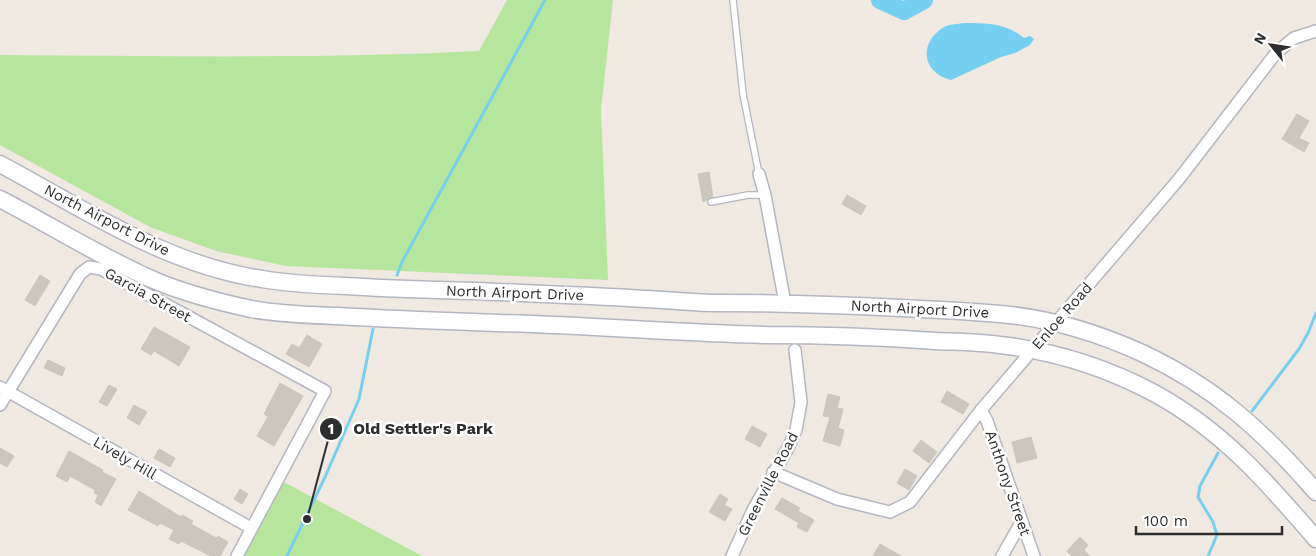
<svg xmlns="http://www.w3.org/2000/svg" width="1316" height="556" viewBox="0 0 1316 556" font-family="'Work Sans',sans-serif">
<style>
.green{fill:#b6e59e}
.water{fill:#75cff0}
.lines{fill:none;stroke-linecap:round;stroke-linejoin:round}
.stream{stroke:#75cff0;stroke-width:3}
.river{stroke:#75cff0;stroke-width:18}
.building{fill:#cbc7bf;stroke:#cbc5ba}
.lane-casing{stroke:#b4b7c1;stroke-width:8}
.street-casing{stroke:#b4b7c1;stroke-width:14}
.secondary-casing{stroke:#b4b7c1;stroke-width:19}
.lane{stroke:#fff;stroke-width:5.5}
.street{stroke:#fff;stroke-width:11}
.secondary{stroke:#fff;stroke-width:16}
.labels{text-anchor:middle;dominant-baseline:central;stroke-width:5;stroke-linejoin:round;paint-order:stroke}
.street-label{font-size:15px;fill:#2e2e2e;stroke:#fff}
.leader{fill:none;stroke:#2e2e2e;stroke-width:2}
.callout-dot{fill:#2e2e2e;stroke:#fff;stroke-width:2}
.mark-label{font-size:15px;text-anchor:middle;font-weight:bold;fill:#fff}
.callout-label{font-size:16px;text-anchor:middle;font-weight:bold;fill:#2e2e2e;stroke:#fff;stroke-width:5;stroke-linejoin:round;paint-order:stroke}
</style>
<rect width="100%" height="100%" fill="#efe9e1"/>
<!-- green -->
<g class="green">
<path d="M507,0h106l-12,109 7,171 -322,-14 -70,-15 -66,-24 -150,-82v-90c159,1 319,4 479,-4z"/>
<path d="M282,481l140,75h-180z"/>
</g>
<!-- water -->
<path class="water" d="M964,23c21,0 43,0 60,15l6,-2 4,3 -4,6 -15,8 -14,4 -50,23c-29,-7 -33,-37 -7,-53 6,-3 14,-3 20,-4z"/>
<g class="lines">
<!-- stream -->
<g class="stream">
<path d="M397,275l5,-13 143,-262"/>
<path d="M1252,411l47,-62 9,-16 8,-20"/>
<path d="M287,556l38,-79 34,-78 14,-70"/>
<path d="M1208,556l9,-21 -4,-13 -15,-25 2,-11 18,-33"/>
</g>
<!-- river -->
<path class="river" d="M880,0l24,11 20,-11"/>
</g>
<!-- building -->
<g class="building">
<path d="M1297,114l12,7 -10,17 10,5 -5,9 -22,-13z"/>
<path d="M709,172l4,25 -10,5 -5,-28z"/>
<path d="M847,195l19,11 -5,9 -19,-11z"/>
<path d="M40,275l10,6 -15,25 -10,-6z"/>
<path d="M154,327l36,20 -11,19 -25,-15 -3,4 -10,-6z"/>
<path d="M307,335l15,9 -13,23 -23,-13 6,-10 7,4z"/>
<path d="M48,360l17,8 -3,8 -18,-8z"/>
<path d="M280,383l23,13 -29,50 -17,-10 11,-19 -4,-3z"/>
<path d="M109,385l8,4 -10,17 -8,-4z"/>
<path d="M947,391l22,13 -6,10 -22,-12z"/>
<path d="M828,394l12,3 -3,11 6,1 -5,19 6,2 -4,16 -17,-5 7,-24 -7,-1z"/>
<path d="M134,405l13,7 -8,13 -12,-7z"/>
<path d="M752,426l15,8 -7,13 -15,-8z"/>
<path d="M1031,437l6,21 -20,5 -5,-21z"/>
<path d="M921,440l16,12 -8,11 -16,-12z"/>
<path d="M0,448l14,8 -7,11 -7,-4z"/>
<path d="M159,449l16,9 -5,9 -16,-9z"/>
<path d="M69,451l34,19 -1,2 14,7 -15,27 -6,-4 3,-7 -4,-2 1,-3 -25,-14 -3,6 -11,-6z"/>
<path d="M905,469l12,7 -8,14 -12,-7z"/>
<path d="M240,489l8,5 -6,10 -8,-5z"/>
<path d="M139,491l42,26 1,-2 11,6 -2,3 25,14 2,-2 10,6 -8,14h-9l-30,-15 -2,3 -10,-5 5,-9 -14,-7 -2,3 -30,-16z"/>
<path d="M720,494l8,5 -4,6 8,4 -7,12 -16,-9z"/>
<path d="M782,498l18,10 -2,3 16,9 -7,12 -10,-5 2,-4 -24,-14z"/>
<path d="M1080,537l8,8 -4,5 6,6h-18l-5,-5z"/>
<path d="M880,544l21,12h-28z"/>
</g>
<g class="lines">
<!-- lane casing -->
<g class="lane-casing">
<g id="lane">
<path d="M733,0l10,94 16,80"/>
<path d="M711,202l37,-7h17"/>
</g>
</g>
<!-- street casing -->
<g class="street-casing">
<g id="street">
<path d="M759,174l6,21 20,108"/>
<path d="M0,387l251,141"/>
<path d="M0,405l80,-131 9,-7 12,2 224,122 -88,165"/>
<path d="M981,410l6,11 47,135"/>
<path d="M773,472l64,27 53,13 20,-10 71,-92 198,-231 97,-126 18,-15 22,-7"/>
<path d="M732,556l21,-46 36,-64 7,-16 5,-28 -6,-52"/>
<path d="M1002,556l20,-35"/>
</g>
</g>
<!-- secondary casing -->
<g class="secondary-casing">
<g id="secondary">
<path d="M0,164c84,45 166,101 262,115 28,5 56,6 84,7 59,4 118,4 176,7 47,2 94,4 141,7 18,1 37,3 56,3 61,0 122,2 183,5 32,2 65,3 98,6 48,4 98,19 142,39 73,34 122,79 174,139"/>
<path d="M0,199c52,27 102,59 156,82 31,13 63,21 95,28 28,5 57,6 85,7 54,3 108,5 162,7 90,2 179,10 269,12 56,0 113,2 169,6 22,1 43,1 64,4 53,6 107,23 154,48 68,37 113,89 162,146"/>
</g>
</g>
<!-- lane -->
<use href="#lane" class="lane"/>
<!-- street -->
<use href="#street" class="street"/>
<!-- secondary -->
<use href="#secondary" class="secondary"/>
</g>
<g class="labels">
<!-- street labels -->
<g class="street-label">
<text transform="translate(107 220) rotate(27)">North Airport Drive</text>
<text transform="translate(515 293) rotate(2)">North Airport Drive</text>
<text transform="translate(148 295) rotate(29)">Garcia Street</text>
<text transform="translate(920 309) rotate(3)">North Airport Drive</text>
<text transform="translate(1062 316) rotate(-49)">Enloe Road</text>
<text transform="translate(125 458) rotate(30)">Lively Hill</text>
<text transform="translate(1008 483) rotate(71)">Anthony Street</text>
<text transform="translate(768 484) rotate(-63)">Greenville Road</text>
</g>
</g>
<!-- callouts -->
<path class="leader" d="M307 519L331 429"/>
<g class="callout-dot">
<circle cx="307" cy="519" r="5"/>
<circle cx="331" cy="429" r="12"/>
</g>
<g class="mark-label">
<text x="331" y="434">1</text>
</g>
<g class="callout-label">
<text x="423" y="434">Old Settler's Park</text>
</g>
<!-- north arrow -->
<g transform="translate(1271 45) rotate(300)" stroke="#ffffff" stroke-width="4" paint-order="stroke">
<path d="M0-4L9 19L0 12L-9 19Z" fill="#2e2e2e"/>
<text y="-8" font-size="14" font-weight="bold" text-anchor="middle" fill="#2e2e2e">N</text>
</g>
<!-- scale -->
<path d="M1136 526v8h146v-8" fill="none" stroke="#2e2e2e" stroke-width="2.5"/>
<text x="1144" y="526" font-size="15" fill="#2e2e2e" stroke="#ffffff" stroke-width="4" paint-order="stroke">100 m</text>
</svg>
